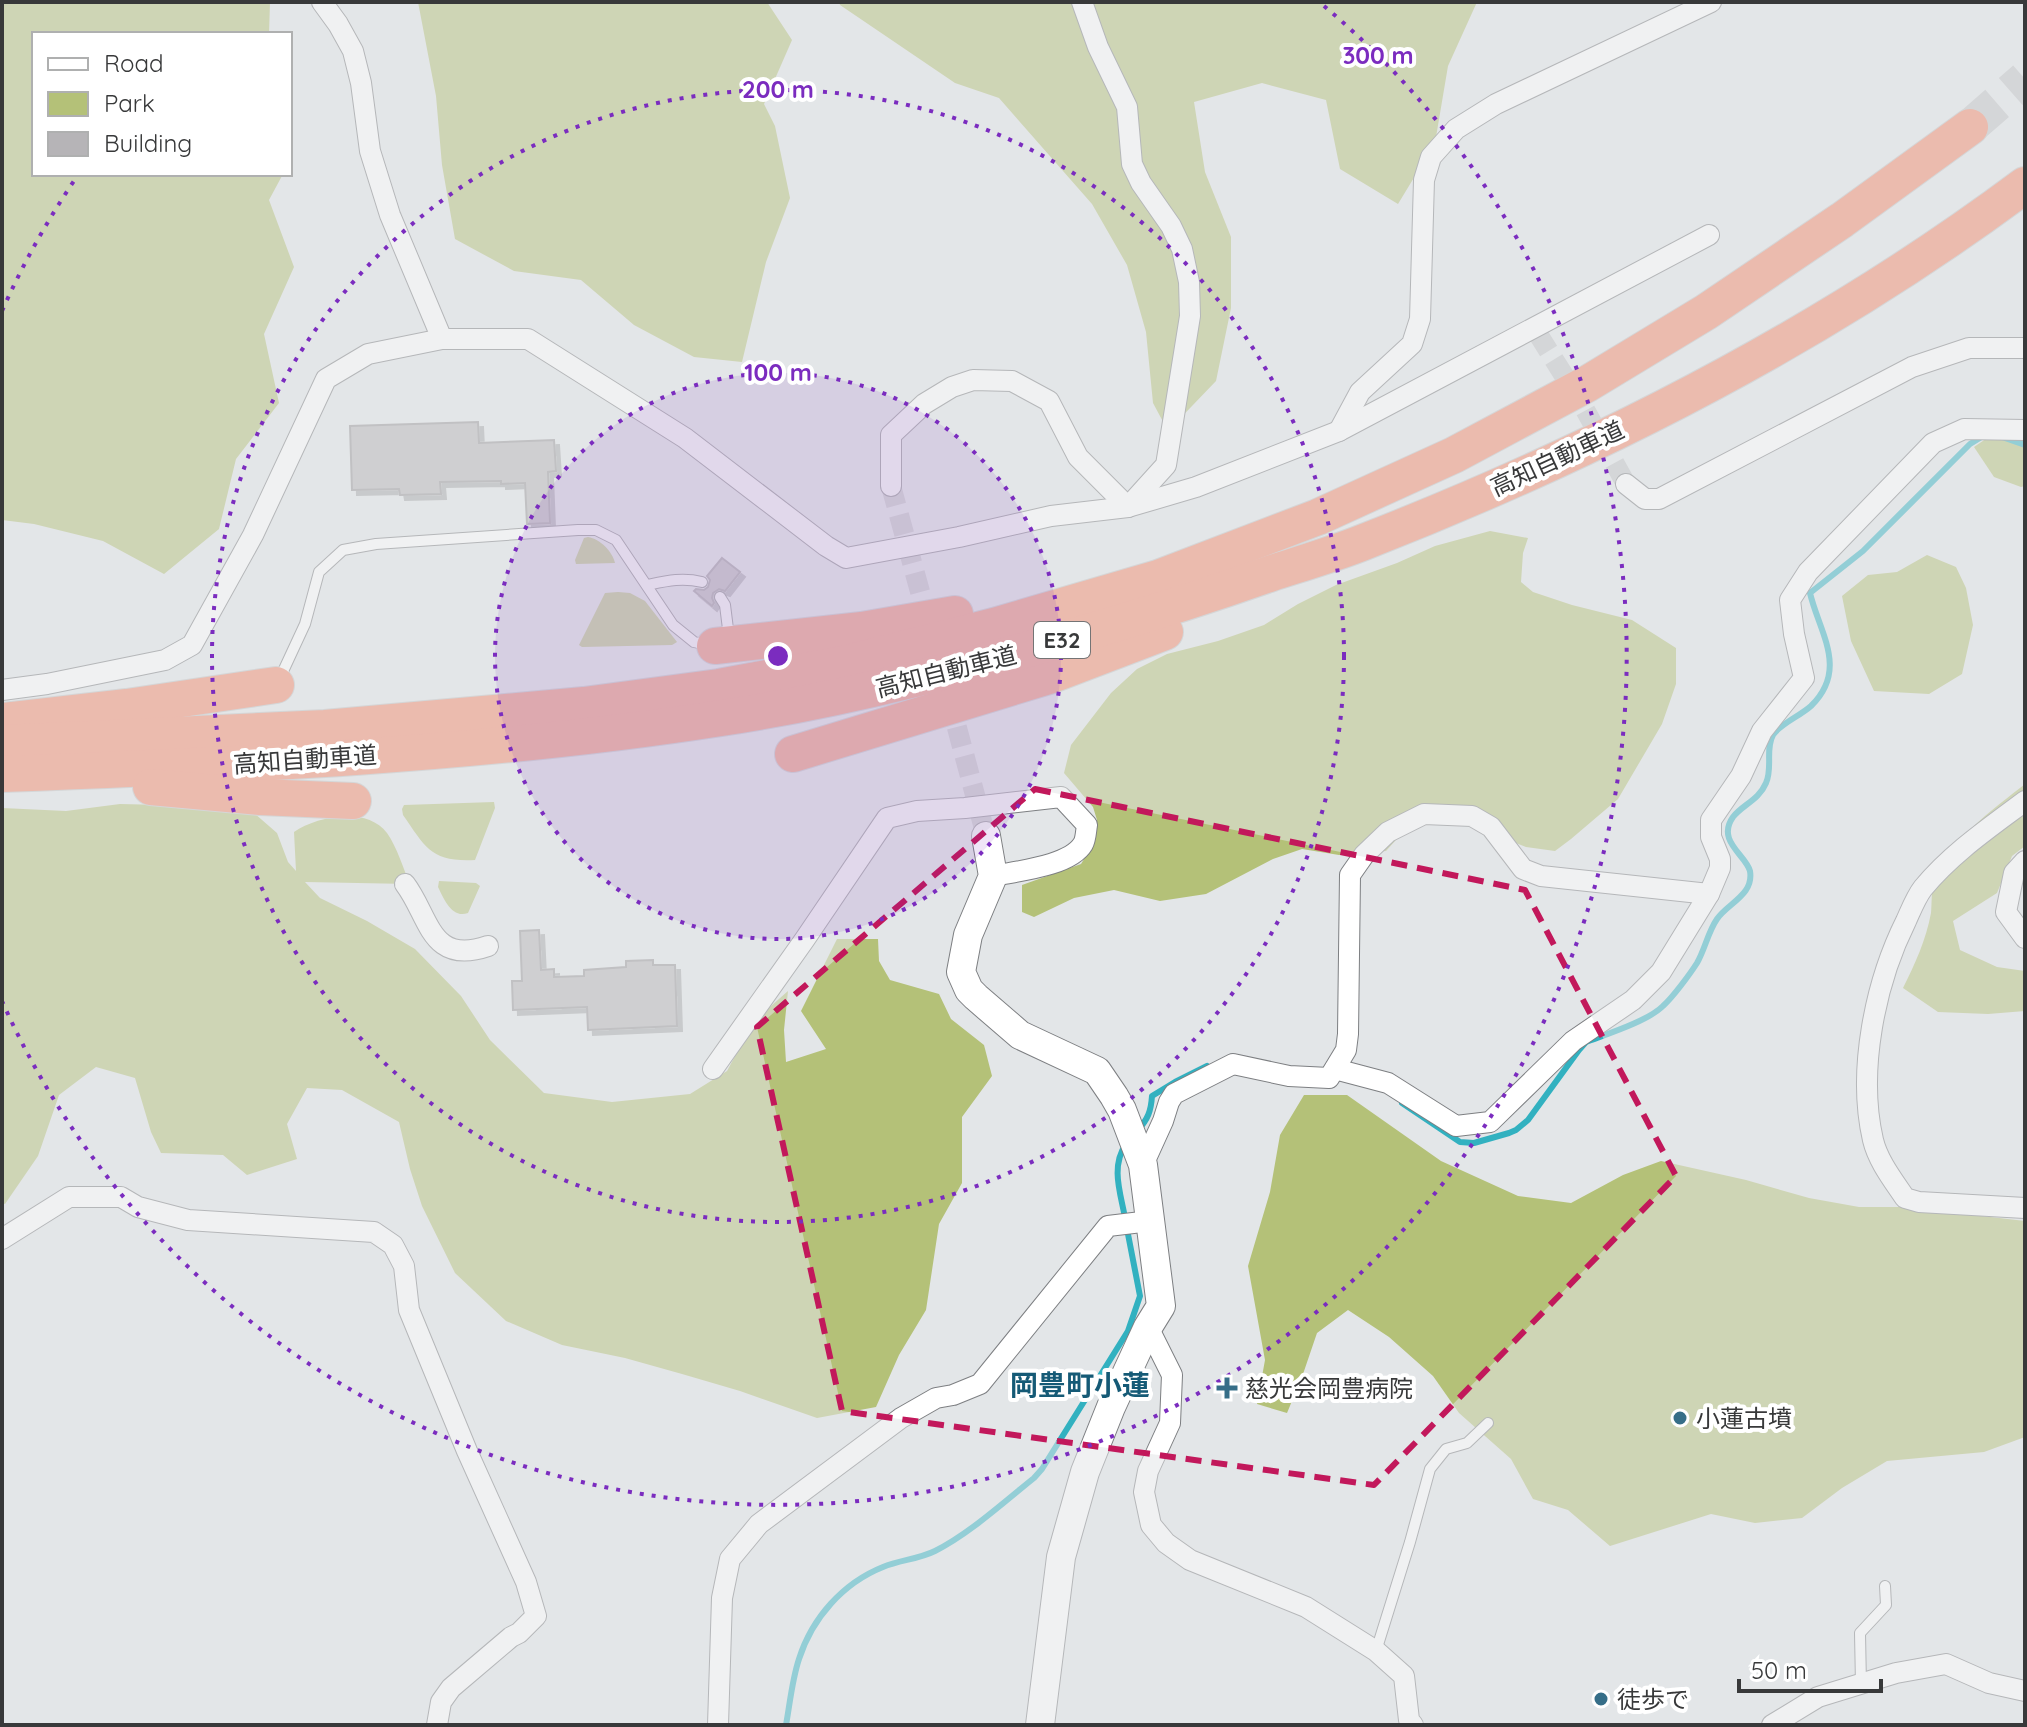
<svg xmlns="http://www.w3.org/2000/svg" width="2027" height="1727" viewBox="0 0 2027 1727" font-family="Quicksand,'Noto Sans JP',sans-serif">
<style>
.green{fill:#b4c178}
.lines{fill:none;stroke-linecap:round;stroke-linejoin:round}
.stream{stroke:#32b1c0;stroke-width:6}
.building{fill:#b6b4b7;stroke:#979598;stroke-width:2;filter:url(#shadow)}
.street-tunnel{stroke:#c1c3c5;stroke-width:20;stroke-dasharray:20 10;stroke-linecap:butt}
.highway-tunnel{stroke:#c1c3c5;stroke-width:36;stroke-dasharray:36 18;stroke-linecap:butt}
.lane-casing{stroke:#7d7f82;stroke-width:12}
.street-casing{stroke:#7d7f82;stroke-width:22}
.secondary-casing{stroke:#7d7f82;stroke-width:30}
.highway-casing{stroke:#c3c4c4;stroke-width:38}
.lane{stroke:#fff;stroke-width:10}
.street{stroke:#fff;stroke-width:20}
.secondary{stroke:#fff;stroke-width:28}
.highway{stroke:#f38769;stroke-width:36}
.marked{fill:none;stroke:#c2185b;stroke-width:6;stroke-dasharray:16 10;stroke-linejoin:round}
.ring{fill:none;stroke:#7b2cbf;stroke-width:4;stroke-dasharray:4 8}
.poi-dot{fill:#366e88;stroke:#fff;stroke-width:3}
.labels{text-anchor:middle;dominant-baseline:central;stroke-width:8;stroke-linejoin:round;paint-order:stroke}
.shield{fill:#fff;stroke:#747475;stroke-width:2}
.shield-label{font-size:22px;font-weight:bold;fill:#38393a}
.street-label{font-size:24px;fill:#38393a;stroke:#fff}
.poi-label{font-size:24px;fill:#38393a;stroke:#fff;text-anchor:start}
.quarter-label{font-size:28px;font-weight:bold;fill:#155a76;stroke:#fff}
.centre{fill:#7b2cbf;stroke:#fff;stroke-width:4}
.ring-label{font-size:24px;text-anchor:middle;font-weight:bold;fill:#7b2cbf;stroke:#fff;stroke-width:8;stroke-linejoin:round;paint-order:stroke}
</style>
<defs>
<filter id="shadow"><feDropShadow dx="5" dy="5" stdDeviation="0" flood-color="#0004"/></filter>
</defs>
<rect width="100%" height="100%" fill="#e3e6e8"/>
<!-- green -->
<g class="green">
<path d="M2,2h268l-1,32h-235v140h249l-14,26 25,67 -30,67 15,69 -43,56 -17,70 -55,45 -61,-33 -69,-17 -32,-4z"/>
<path d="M418,2h349l25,38 -28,64 11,22 15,72 -24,64 -24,100 -48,-5 -60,-32 -53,-45 -67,-9 -59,-32 -13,-74 -6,-69z"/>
<path d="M839,2h638l-29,64 -13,77 -37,61 -58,-35 -14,-69 -64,-17 -68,19 11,70 26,65v71l-15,73 -48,50 -15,-28 -7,-71 -19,-67 -35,-61 -93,-106 -44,-15 -115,-78z"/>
<path d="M2025,429v57l-4,1 -27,-10 -20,-30 22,-15z"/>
<path d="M1490,531l38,7 -5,15 -2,29 12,10 39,13 60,15 44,28v36l-14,40 -44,75 -47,40 -16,12 -29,-4 -71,-28 -42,2 -27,30 -47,4 -37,-6 -29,10 -67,35 -46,7 -46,-11 -40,8 -40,19 -12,-5v-27l59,-21 14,-22 2,-22 -4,-13 -29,-34 7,-28 40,-52 26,-24 30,-15 51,-13 46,-16 34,-21 38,-19 61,-22 38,-17z"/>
<path d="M588,537c12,2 24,14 27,26l-39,1 -1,-4 9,-22z"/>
<path d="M1927,555l29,12 10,21 7,37 -11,49 -33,20 -55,-3 -23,-50 -9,-45 26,-21 29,-3z"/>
<path d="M618,592l12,1 15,8 32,41 -5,3 -90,2 -3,-2 26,-52z"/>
<path d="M2025,784v62l-13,10 -15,37 -44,28 7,29 37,17 28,4v40l-37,3 -50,-2 -35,-24c12,-24 23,-48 28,-75 1,-10 0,-21 3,-31 9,-37 62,-75 91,-98z"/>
<path d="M494,802l1,6 -20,52c-44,2 -49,-12 -72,-45l-1,-6 2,-4z"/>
<path d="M120,804l127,3 30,26 11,29 8,9 -2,-39c23,-16 73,-26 93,1 10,14 16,35 23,51l-105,-2 15,16 47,23 48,28 46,47 29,44 54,53 68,9 78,-8 37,-23 27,-50 34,-30 -4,39 2,32 40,-13 -25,-38 36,-72h41l1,22 11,19 49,14 12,25 33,26 8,31 -30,41v66l-23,41 -13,86 -27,45 -23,52 -59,11 -77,-27 -58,-17 -57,-16 -63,-13 -56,-24 -51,-48 -33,-67 -12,-37 -11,-47 -57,-32 -35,-2 -20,36 10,35 -50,16 -24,-20 -62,-2 -10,-21 -16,-54 -39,-11 -37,28 -21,61 -33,48 -3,-1v-395l64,3z"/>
<path d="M439,881l37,2 4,3 -12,27c-16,6 -24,-14 -30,-26z"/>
<path d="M1304,1095h43l94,66 77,35 53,7 52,-28 38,-14 85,19 63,18 50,9h45l121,14v216l-41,15 -97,9 -45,27 -40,30 -47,5 -44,-9 -101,32 -42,-36 -35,-11 -22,-40 -52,-46 -26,-37 -44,-39 -41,-27 -31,23 -15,44 -15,36 -30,-9 8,-44 -17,-94 22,-74 10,-57z"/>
</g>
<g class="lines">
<!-- stream -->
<g class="stream">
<path d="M2002,437l23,8"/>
<path d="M1402,1103l58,39 14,1 35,-10 7,-3 12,-10 51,-70 7,-8c21,-8 62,-21 77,-36 10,-9 27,-32 34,-43 8,-14 11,-31 20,-44 11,-16 37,-24 33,-48 -4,-16 -34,-30 -17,-54 9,-12 26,-17 33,-34 7,-15 -1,-34 7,-48 7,-11 27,-19 38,-29 38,-37 8,-74 -1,-113l53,-42 107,-107 13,-8"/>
<path d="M1138,1130c10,-11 13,-19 14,-34l23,-14 32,-16"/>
<path d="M1125,1218c-4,-24 -15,-51 1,-74"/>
<path d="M786,1725c4,-22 6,-45 13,-66 13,-41 44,-76 84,-92 17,-7 36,-8 52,-16 34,-17 69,-49 99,-73l8,-9 86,-138 12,-35 -13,-67"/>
</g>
</g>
<!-- building -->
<g class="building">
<path d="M478,422l1,21 75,-3 2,31 -8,1 2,51 -23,1 -2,-41 -24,1v-3l-61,1 1,12 -41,1 -1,-6 -47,1 -2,-64z"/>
<path d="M722,558l18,14 -15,19 -6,-2 -6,4 -1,5 2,5 -2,3 -18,-15 2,-2 8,1 4,-3 2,-7 -3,-4z"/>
<path d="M539,930l2,40 13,-1v8l30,-1v-6l42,-3v-6l27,-1v5h22l2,61 -89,4 -1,-23 -74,3 -1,-29h10l-2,-50z"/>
</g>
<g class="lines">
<!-- street-tunnel -->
<g class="street-tunnel">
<path d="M1538,334l45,72 43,78"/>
<path d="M891,486l39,142"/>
<path d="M949,698l37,138"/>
</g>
<!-- highway-tunnel -->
<path class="highway-tunnel" d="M1970,127l55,-48"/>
<!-- lane casing -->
<g class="lane-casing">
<g id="lane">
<path d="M647,585c19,-4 35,-8 55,-3"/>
<path d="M720,597l5,8 4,32"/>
<path d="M279,680l26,-56 14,-52 24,-22 33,-6 202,-14h18l20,10 57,85 21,17 14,3"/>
<path d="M1376,1651l34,-109 20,-73 16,-20 21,-6 21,-20"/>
<path d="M1861,1685l-1,-52 26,-28 -1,-19"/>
</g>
</g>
<!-- street casing -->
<g class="street-casing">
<g id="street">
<path d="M322,2l16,22 15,27 8,32 9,68 20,64 52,124"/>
<path d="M1082,2l16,45 29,60 5,57 9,19 30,43 11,23 7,33 1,34 -24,149 -38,42"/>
<path d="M1339,431l21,-39 52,-48 8,-25 4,-139 7,-23 25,-28 40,-25 215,-102"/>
<path d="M1626,484l19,15h14l253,-132 57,-19h56"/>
<path d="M891,486v-51l33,-31 28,-17 21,-7 39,1 37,20 29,56 50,50"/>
<path d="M2,690l45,-6 118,-24 27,-15 61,-110 73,-156 42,-25 74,-15h86l157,99 141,108 20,12 113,-21 92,-21 77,-9 68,-20 143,-56 370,-196"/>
<path d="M2025,801c-36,27 -73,52 -102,87 -7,9 -12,22 -17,33 -31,62 -49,150 -33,219 5,21 20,40 32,58l14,4 106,6"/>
<path d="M2025,861l-11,12 -8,39 19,26"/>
<path d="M405,884c25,33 25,82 83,62"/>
<path d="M713,1069l92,-130 82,-121 30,-7 48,-3 96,-11 26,28c-1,5 -1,14 -4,19 -13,22 -66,27 -90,32"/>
<path d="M1335,1069l53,14 68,43 34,-4 83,-81 60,-41 28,-28 48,-78 11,-26v-9l-9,-22v-17l30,-44 21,-45 42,-53 -10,-44 -4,-34 18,-28 125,-129 31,-14 61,1"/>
<path d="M1143,1165l20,-44 6,-19 5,-8 59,-30 56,12 40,2 17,-28 2,-16 2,-159 14,-20 24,-23 36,-18 48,2 19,11 32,42 18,7 168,18"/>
<path d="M2,1239l67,-42h52l17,10 50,13 186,12 19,13 11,21 5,44 58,141 59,131 10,34 -17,17 -8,4 -60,51 -10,14 -4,23"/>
<path d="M1148,1327l24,48 -2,48 -22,48 -4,21 7,33 15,18 24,17 116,47 70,44 28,25 5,44 4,5"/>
<path d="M718,1725l4,-127 8,-39 29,-35 142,-106 35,-20 17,-3 27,-11 128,-158 42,-5"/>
<path d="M1772,1725l46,-28 78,-24 50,-9 43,19 36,8"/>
</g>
</g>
<!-- secondary casing -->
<g class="secondary-casing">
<path id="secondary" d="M986,836l7,40 -25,59 -7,37 8,18 7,7 44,38 77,36 17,25 8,14 21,55 18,141 -13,21 -37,80 -26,65 -24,85 -21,168"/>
</g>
<!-- highway casing -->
<g class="highway-casing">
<g id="highway">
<path d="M715,646l147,-16 93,-16"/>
<path d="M4,721l123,-14 149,-22"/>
<path d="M2,743l323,-15 259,-23 135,-18 128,-24 147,-37 164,-48 160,-61 136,-62 133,-71 119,-72 136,-92 128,-93"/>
<path d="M793,754l259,-79 113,-43"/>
<path d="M2,774c240,-9 481,-19 719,-56 131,-20 260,-54 387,-92 55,-16 110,-34 164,-53 31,-10 62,-19 92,-31 233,-91 460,-207 661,-357"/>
<path d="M151,787l109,10 93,4"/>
</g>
</g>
<!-- lane -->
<use href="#lane" class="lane"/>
<!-- street -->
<use href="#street" class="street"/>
<!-- secondary -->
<use href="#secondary" class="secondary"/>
<!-- highway -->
<use href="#highway" class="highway"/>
</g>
<!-- marked area -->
<path d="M0 0H2027V1727H0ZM1035,789l490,101 151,286 -302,309 -532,-74 -85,-384z" fill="#e3e6e8" fill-opacity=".55" fill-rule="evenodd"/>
<path class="marked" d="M1035,789l490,101 151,286 -302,309 -532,-74 -85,-384z"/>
<!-- distance rings -->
<circle cx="778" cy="656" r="283" fill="#7b2cbf" fill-opacity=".12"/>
<g class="ring">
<circle cx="778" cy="656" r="283"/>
<circle cx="778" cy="656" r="566"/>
<path d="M2 311A849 849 0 0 1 78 175M1324 6A849 849 0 1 1 2 1001"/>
</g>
<!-- markers -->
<g class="poi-dot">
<path d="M1223 1376h8v8h8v8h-8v8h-8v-8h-8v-8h8z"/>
<circle cx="1680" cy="1418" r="8"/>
<circle cx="1601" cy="1699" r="8"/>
</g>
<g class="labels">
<!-- shield labels -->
<rect class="shield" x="1034" y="622" width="56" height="36" rx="6"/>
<g class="shield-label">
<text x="1062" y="640">E32</text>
</g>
<!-- street labels -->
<g class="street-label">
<text transform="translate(1557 458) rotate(-25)">高知自動車道</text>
<text transform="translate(946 671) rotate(-14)">高知自動車道</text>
<text transform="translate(305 759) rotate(-4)">高知自動車道</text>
</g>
<!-- poi labels -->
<g class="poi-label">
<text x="1245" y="1388">慈光会岡豊病院</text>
<text x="1696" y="1418">小蓮古墳</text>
<text x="1617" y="1699">徒歩で</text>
</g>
<!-- quarter labels -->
<g class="quarter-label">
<text x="1080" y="1384">岡豊町小蓮</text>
</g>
</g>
<circle cx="778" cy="656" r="12" class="centre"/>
<g class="ring-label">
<text x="1378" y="64">300 m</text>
<text x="778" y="98">200 m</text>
<text x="778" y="381">100 m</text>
</g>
<!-- border -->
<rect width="2027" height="1727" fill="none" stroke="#38393a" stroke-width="8"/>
<!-- legend -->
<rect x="32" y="32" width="260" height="144" fill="#ffffff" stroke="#afb0b0" stroke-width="2"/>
<rect x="48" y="58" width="40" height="12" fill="#ffffff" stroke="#afb0b0" stroke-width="2"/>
<text x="104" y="72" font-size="24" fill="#38393a">Road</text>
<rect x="48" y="92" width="40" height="24" fill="#b4c178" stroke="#afb0b0" stroke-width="2"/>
<text x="104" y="112" font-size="24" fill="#38393a">Park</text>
<rect x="48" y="132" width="40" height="24" fill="#b6b4b7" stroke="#afb0b0" stroke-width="2"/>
<text x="104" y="152" font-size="24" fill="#38393a">Building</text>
<!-- scale -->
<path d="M1739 1679v12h142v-12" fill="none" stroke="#38393a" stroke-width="4"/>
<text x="1751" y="1679" font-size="24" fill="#38393a" stroke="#ffffff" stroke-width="6" paint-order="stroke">50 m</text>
</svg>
